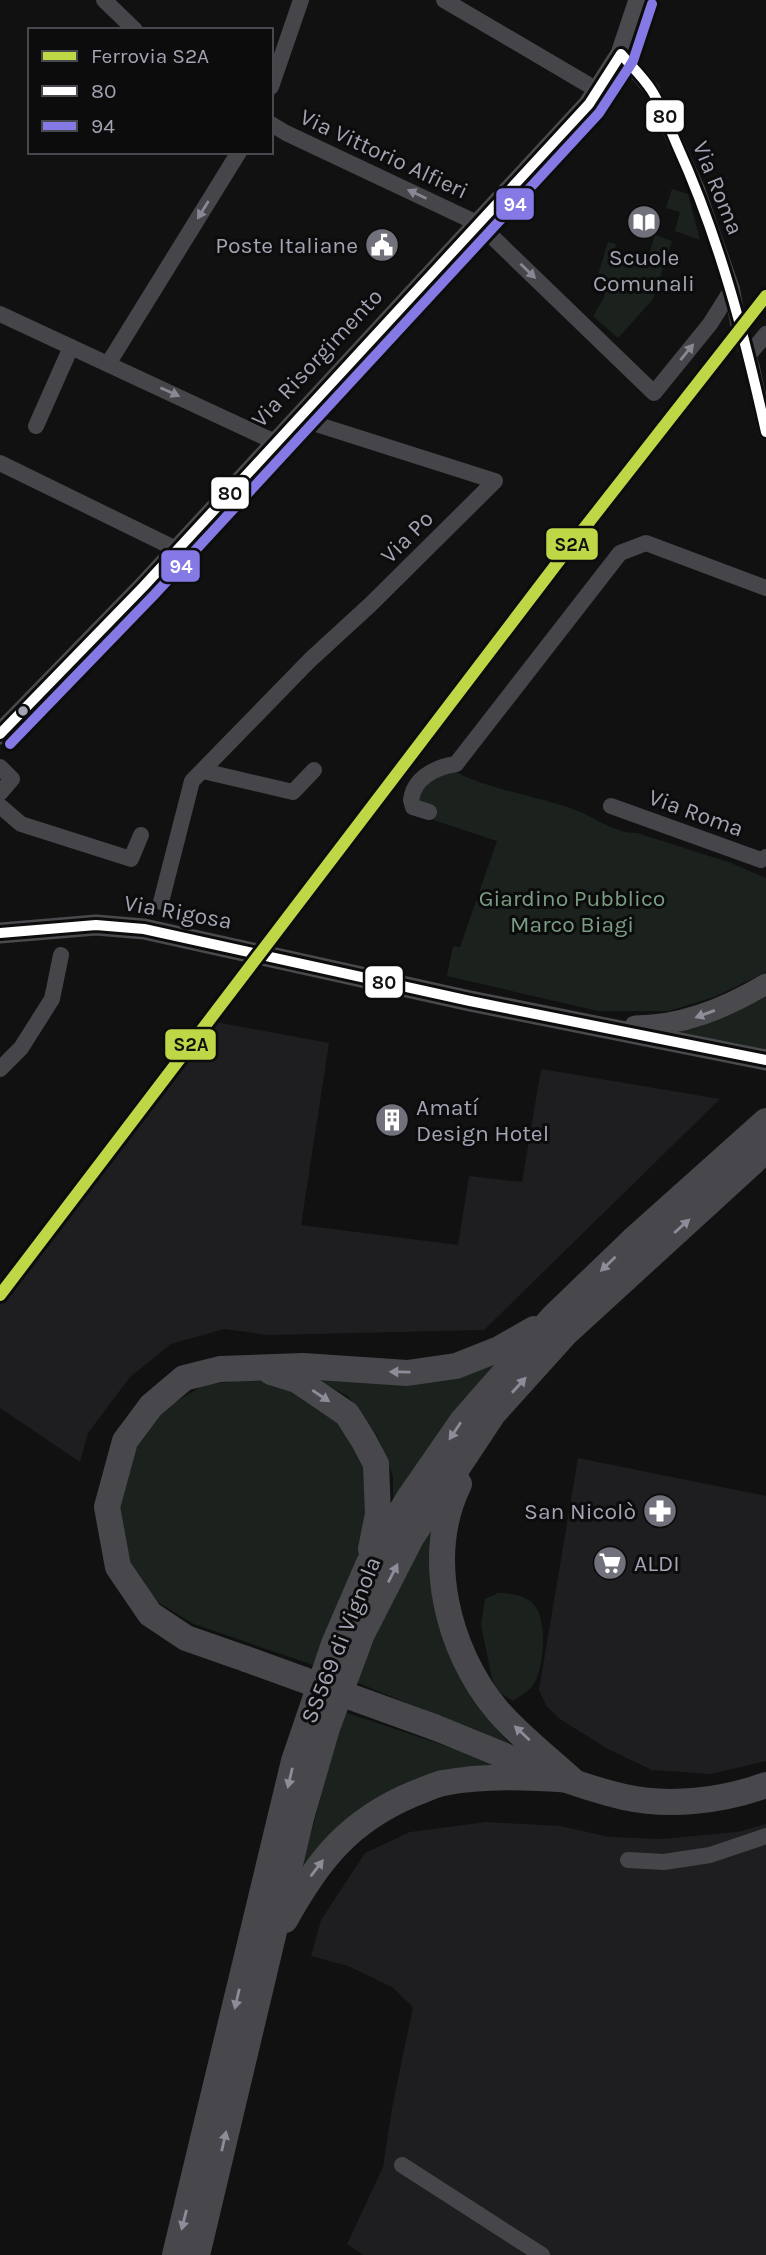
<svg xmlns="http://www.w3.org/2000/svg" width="766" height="2255" viewBox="0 0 766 2255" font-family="Karla,sans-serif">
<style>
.built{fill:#1e1e20}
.green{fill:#1b221d}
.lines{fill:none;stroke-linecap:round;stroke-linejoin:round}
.minor{stroke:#46464a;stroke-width:16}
.secondary{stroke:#4a4a4e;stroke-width:21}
.trunk{stroke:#48484c;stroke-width:26}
.trunk-bridge{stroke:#48484c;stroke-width:26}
.bus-1-casing{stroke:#0c0c0d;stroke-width:16}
.bus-2-casing{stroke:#0c0c0d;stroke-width:16}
.bus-1{stroke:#fff;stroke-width:10}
.bus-2{stroke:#8579e5;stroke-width:10}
.rail-1-casing{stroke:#0c0c0d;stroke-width:18}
.rail-1{stroke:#bed747;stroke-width:12}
.oneway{fill:#878894}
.oneway2{fill:#8d8e9a}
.oneway3{fill:#8c8d99}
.bus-dot{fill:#a3a4b3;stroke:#0c0c0d;stroke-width:2.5}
.labels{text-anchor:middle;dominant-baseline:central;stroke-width:6;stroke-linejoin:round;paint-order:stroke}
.street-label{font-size:23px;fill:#a3a4b3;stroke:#0c0c0d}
.poi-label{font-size:23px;fill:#a3a4b3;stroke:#0c0c0d;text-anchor:end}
.park-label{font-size:23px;fill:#7a9d83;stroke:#0c0c0d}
.line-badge{stroke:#0c0c0d;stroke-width:2.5}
.badge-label{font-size:19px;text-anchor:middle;font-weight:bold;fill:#fff}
.pale-badge-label{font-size:19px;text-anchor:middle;font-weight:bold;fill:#111}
</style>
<rect width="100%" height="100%" fill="#111112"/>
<!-- built -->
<g class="built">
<path d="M205,1020l124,23 -28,182 157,20 11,-69 53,6 19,-113 179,30 -236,231 -216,5 -44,-6 -53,15 -41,33 -42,56 -8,29 -80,-54v-114z"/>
<path d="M578,1458l188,38v265l-55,13 -59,-4 -46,-22 -46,-29 -13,-12 -8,-17z"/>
<path d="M486,1822l74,4 50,11 52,2 75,-7 29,-8v431h-403l-16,-11 36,-77 9,-59 21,-101 -21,-20 -44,-21 -37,-10 10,-36 44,-67 45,-21z"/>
</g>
<!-- green -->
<g class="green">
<path d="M672,189l16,5 12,46 -25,-9 5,-19 -14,-4z"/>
<path d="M655,235l17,6 -19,58 -35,39 -25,-22 11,-18 2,-16 -9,-4 11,-36 8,2 -2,9 32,11z"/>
<path d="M450,769c40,22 86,26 128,42 20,8 36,22 59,22l94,30 35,15v94l-52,25 -45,14h-71l-151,-35 6,-30 7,1 37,-106 -73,-24 -6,-20 11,-16z"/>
<path d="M766,994v59l-85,-18v-4z"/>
<path d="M504,1352l-33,40 -78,117v-33l-15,-39 -30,-41 -45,-23z"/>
<path d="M257,1378l42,10 42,34 24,37 1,82 -53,124 -119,-41 -38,-23 -27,-41 -11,-52 13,-52 28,-44 45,-27z"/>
<path d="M437,1518l17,143 31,55 28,31 -157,-65 36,-84z"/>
<path d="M498,1593c13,0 32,3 39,16 10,17 7,64 -6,79 -5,5 -13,9 -18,13l-13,-8 -8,-14 -11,-54 4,-26z"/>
<path d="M344,1712l159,53 -83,16 -122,99z"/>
</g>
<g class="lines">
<!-- minor -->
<g class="minor">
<path d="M104,0l31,30"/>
<path d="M444,0l143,84"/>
<path d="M621,54l31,36 45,99 35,100 6,34 14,45 14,64"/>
<path d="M271,87l30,-87"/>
<path d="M271,124l15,9 193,91 175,169 56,-69 22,-35"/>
<path d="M0,314l275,128"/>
<path d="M748,356l18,-22"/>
<path d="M108,364l131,-212"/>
<path d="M36,426l35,-79"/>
<path d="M0,463l176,86"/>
<path d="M0,767l12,12 -12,14"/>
<path d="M203,771l90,21 21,-22"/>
<path d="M0,806l21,18 110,35 10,-24"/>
<path d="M611,806l150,54 5,-3"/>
<path d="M429,812l-16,-5 -2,-7c3,-22 24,-33 45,-36l164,-211 26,-10 120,45"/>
<path d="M161,902l31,-121 118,-121 61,-56 124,-123 -198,-63"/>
<path d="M0,1069l21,-21 31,-49 9,-44"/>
<path d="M628,1860l36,2 46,-7 56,-19"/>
<path d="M402,2165l140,90"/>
</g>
<!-- secondary -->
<g class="secondary">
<path d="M0,734l144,-148 445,-482 32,-50 18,-54"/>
<path d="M0,933l96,-8 48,4 326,72 296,59"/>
<path d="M635,1026c48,0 91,-18 131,-42"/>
</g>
<!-- trunk -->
<g class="trunk">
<path d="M271,1372l26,8 50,34 17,27 12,23 2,50 -7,35"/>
<path d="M459,1484c-35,72 -12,166 38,226 21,25 51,48 75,70"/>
<path d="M246,1659l-60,-21 -36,-24 -32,-47 -11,-60 18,-66 26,-35 33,-28 36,-9 83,-3 104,7 49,-7 43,-17 35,-20"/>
<path d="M434,1727c61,24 126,55 190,70 46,10 98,4 142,-12"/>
<path d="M285,1920c33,-60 64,-99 128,-126 9,-3 20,-9 30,-11 42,-8 86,-6 129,-3"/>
<path d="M175,2255l119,-494 40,-117 35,-81 40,-65 54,-78 90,-103 80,-77 133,-119"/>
<path d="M197,2255l104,-437 26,-90 35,-94 49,-96 82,-124 72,-80 201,-184"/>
</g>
<!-- trunk-bridge -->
<path class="trunk-bridge" d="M246,1659l188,68"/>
<!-- bus-1 casing -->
<g class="bus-1-casing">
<g id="bus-1">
<path d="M0,734l144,-148 445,-482 32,-50c10,12 23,24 31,37 10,16 17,36 25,54 42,92 67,188 89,287"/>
<path d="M0,933l96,-8 48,4 326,72 296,59"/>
</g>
</g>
<!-- bus-2 casing -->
<g class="bus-2-casing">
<path id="bus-2" d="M10,744l144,-149 445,-482 34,-52 19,-57"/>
</g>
<!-- bus-1 -->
<use href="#bus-1" class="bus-1"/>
<!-- bus-2 -->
<use href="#bus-2" class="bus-2"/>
<!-- rail-1 casing -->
<g class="rail-1-casing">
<path id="rail-1" d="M0,1295l571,-750 195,-249"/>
</g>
<!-- rail-1 -->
<use href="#rail-1" class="rail-1"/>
</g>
<!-- one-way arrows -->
<defs><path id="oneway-solid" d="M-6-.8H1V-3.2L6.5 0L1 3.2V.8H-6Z" transform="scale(1.75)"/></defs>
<g class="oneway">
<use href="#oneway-solid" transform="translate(417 194) rotate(-155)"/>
<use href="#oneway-solid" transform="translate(203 210) rotate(122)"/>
<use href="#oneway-solid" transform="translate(528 271) rotate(44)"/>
<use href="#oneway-solid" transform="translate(687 352) rotate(-51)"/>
<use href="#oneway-solid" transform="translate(170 392) rotate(24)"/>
</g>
<use class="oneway2" href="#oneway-solid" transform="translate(705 1014) rotate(160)"/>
<g class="oneway3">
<use href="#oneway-solid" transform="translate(682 1226) rotate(-42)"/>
<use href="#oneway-solid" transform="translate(608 1264) rotate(136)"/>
<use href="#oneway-solid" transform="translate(400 1372) rotate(-179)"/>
<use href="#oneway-solid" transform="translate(519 1385) rotate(-48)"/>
<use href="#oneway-solid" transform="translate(321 1396) rotate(34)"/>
<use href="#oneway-solid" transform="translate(455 1431) rotate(124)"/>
<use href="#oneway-solid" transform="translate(393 1573) rotate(-63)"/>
<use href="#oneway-solid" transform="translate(522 1733) rotate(-137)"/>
<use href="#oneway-solid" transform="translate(290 1778) rotate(103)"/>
<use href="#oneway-solid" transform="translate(317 1868) rotate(-53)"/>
<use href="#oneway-solid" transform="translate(237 1999) rotate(103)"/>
<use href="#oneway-solid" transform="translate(224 2141) rotate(-77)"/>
<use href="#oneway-solid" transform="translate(184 2220) rotate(104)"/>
</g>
<!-- icons -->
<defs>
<g id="library-disc" transform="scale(1.75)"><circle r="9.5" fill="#70717b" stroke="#0c0c0d"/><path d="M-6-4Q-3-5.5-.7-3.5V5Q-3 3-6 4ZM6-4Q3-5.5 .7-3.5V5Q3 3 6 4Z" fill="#fff"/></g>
<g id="civic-disc" transform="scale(1.75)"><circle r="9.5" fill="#70717b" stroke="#0c0c0d"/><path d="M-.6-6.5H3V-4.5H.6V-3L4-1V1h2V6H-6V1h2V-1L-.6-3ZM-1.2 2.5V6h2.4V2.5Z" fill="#fff"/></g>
<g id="building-disc" transform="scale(1.75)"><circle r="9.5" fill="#70717b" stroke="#0c0c0d"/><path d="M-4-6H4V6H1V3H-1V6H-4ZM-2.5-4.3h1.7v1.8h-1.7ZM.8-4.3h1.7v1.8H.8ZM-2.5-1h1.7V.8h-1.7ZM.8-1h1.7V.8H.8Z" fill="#fff"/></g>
<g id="pharmacy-disc" transform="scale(1.75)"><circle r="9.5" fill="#70717b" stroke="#0c0c0d"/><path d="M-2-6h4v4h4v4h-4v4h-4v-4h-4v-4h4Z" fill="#fff"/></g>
<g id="supermarket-disc" transform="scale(1.75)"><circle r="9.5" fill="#70717b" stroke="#0c0c0d"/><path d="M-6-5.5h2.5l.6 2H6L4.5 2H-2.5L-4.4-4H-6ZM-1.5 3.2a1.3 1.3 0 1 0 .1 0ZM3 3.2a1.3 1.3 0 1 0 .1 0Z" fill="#fff"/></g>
</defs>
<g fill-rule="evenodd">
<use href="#library-disc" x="644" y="222"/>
<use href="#civic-disc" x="382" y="245"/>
<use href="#building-disc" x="392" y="1120"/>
<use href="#pharmacy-disc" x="660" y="1511"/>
<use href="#supermarket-disc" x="610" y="1563"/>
</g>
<!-- markers -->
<circle class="bus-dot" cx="23" cy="711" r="6"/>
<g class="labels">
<!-- street labels -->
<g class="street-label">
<text transform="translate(384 154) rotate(25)">Via Vittorio Alfieri</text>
<text transform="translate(718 188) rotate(68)">Via Roma</text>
<text transform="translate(317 358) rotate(-47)">Via Risorgimento</text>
<text transform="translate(407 537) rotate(-45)">Via Po</text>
<text transform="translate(696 813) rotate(20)">Via Roma</text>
<text transform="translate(178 912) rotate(10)">Via Rigosa</text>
<text transform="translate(341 1640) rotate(-68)">SS569 di Vignola</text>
</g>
<!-- poi labels -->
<g class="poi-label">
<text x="358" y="245">Poste Italiane</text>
<text x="644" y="257" text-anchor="middle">Scuole<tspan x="644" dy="26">Comunali</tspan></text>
<text x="416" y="1107" text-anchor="start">Amatí<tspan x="416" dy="26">Design Hotel</tspan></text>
<text x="636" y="1511">San Nicolò</text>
<text x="634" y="1563" text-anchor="start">ALDI</text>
</g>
<!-- park labels -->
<g class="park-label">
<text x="572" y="898">Giardino Pubblico<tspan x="572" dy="26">Marco Biagi</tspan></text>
</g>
</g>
<g class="line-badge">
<rect x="645" y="99" width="40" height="34" rx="7" fill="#fff"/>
<rect x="495" y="187" width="40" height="34" rx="7" fill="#8579e5"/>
<rect x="210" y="476" width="40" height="34" rx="7" fill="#fff"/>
<rect x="545" y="527" width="54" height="34" rx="7" fill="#bed747"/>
<rect x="160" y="549" width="41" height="34" rx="7" fill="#8579e5"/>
<rect x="364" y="965" width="40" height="34" rx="7" fill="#fff"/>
<rect x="164" y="1028" width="53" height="33" rx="7" fill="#bed747"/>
</g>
<g class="badge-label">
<text x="515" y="211">94</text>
<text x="181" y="573">94</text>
</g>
<g class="pale-badge-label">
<text x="665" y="123">80</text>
<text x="230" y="500">80</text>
<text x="572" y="551">S2A</text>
<text x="384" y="989">80</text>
<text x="191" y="1051">S2A</text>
</g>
<!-- legend -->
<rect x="28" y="28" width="245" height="126" fill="#0c0c0d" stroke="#48494f" stroke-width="2"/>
<rect x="42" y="51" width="35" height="10" fill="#bed747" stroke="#48494f" stroke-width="2"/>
<text x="91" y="63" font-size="21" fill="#a3a4b3">Ferrovia S2A</text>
<rect x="42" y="86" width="35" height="10" fill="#ffffff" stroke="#48494f" stroke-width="2"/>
<text x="91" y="98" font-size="21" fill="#a3a4b3">80</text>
<rect x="42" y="121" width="35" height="10" fill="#8579e5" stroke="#48494f" stroke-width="2"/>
<text x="91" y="133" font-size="21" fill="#a3a4b3">94</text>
</svg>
